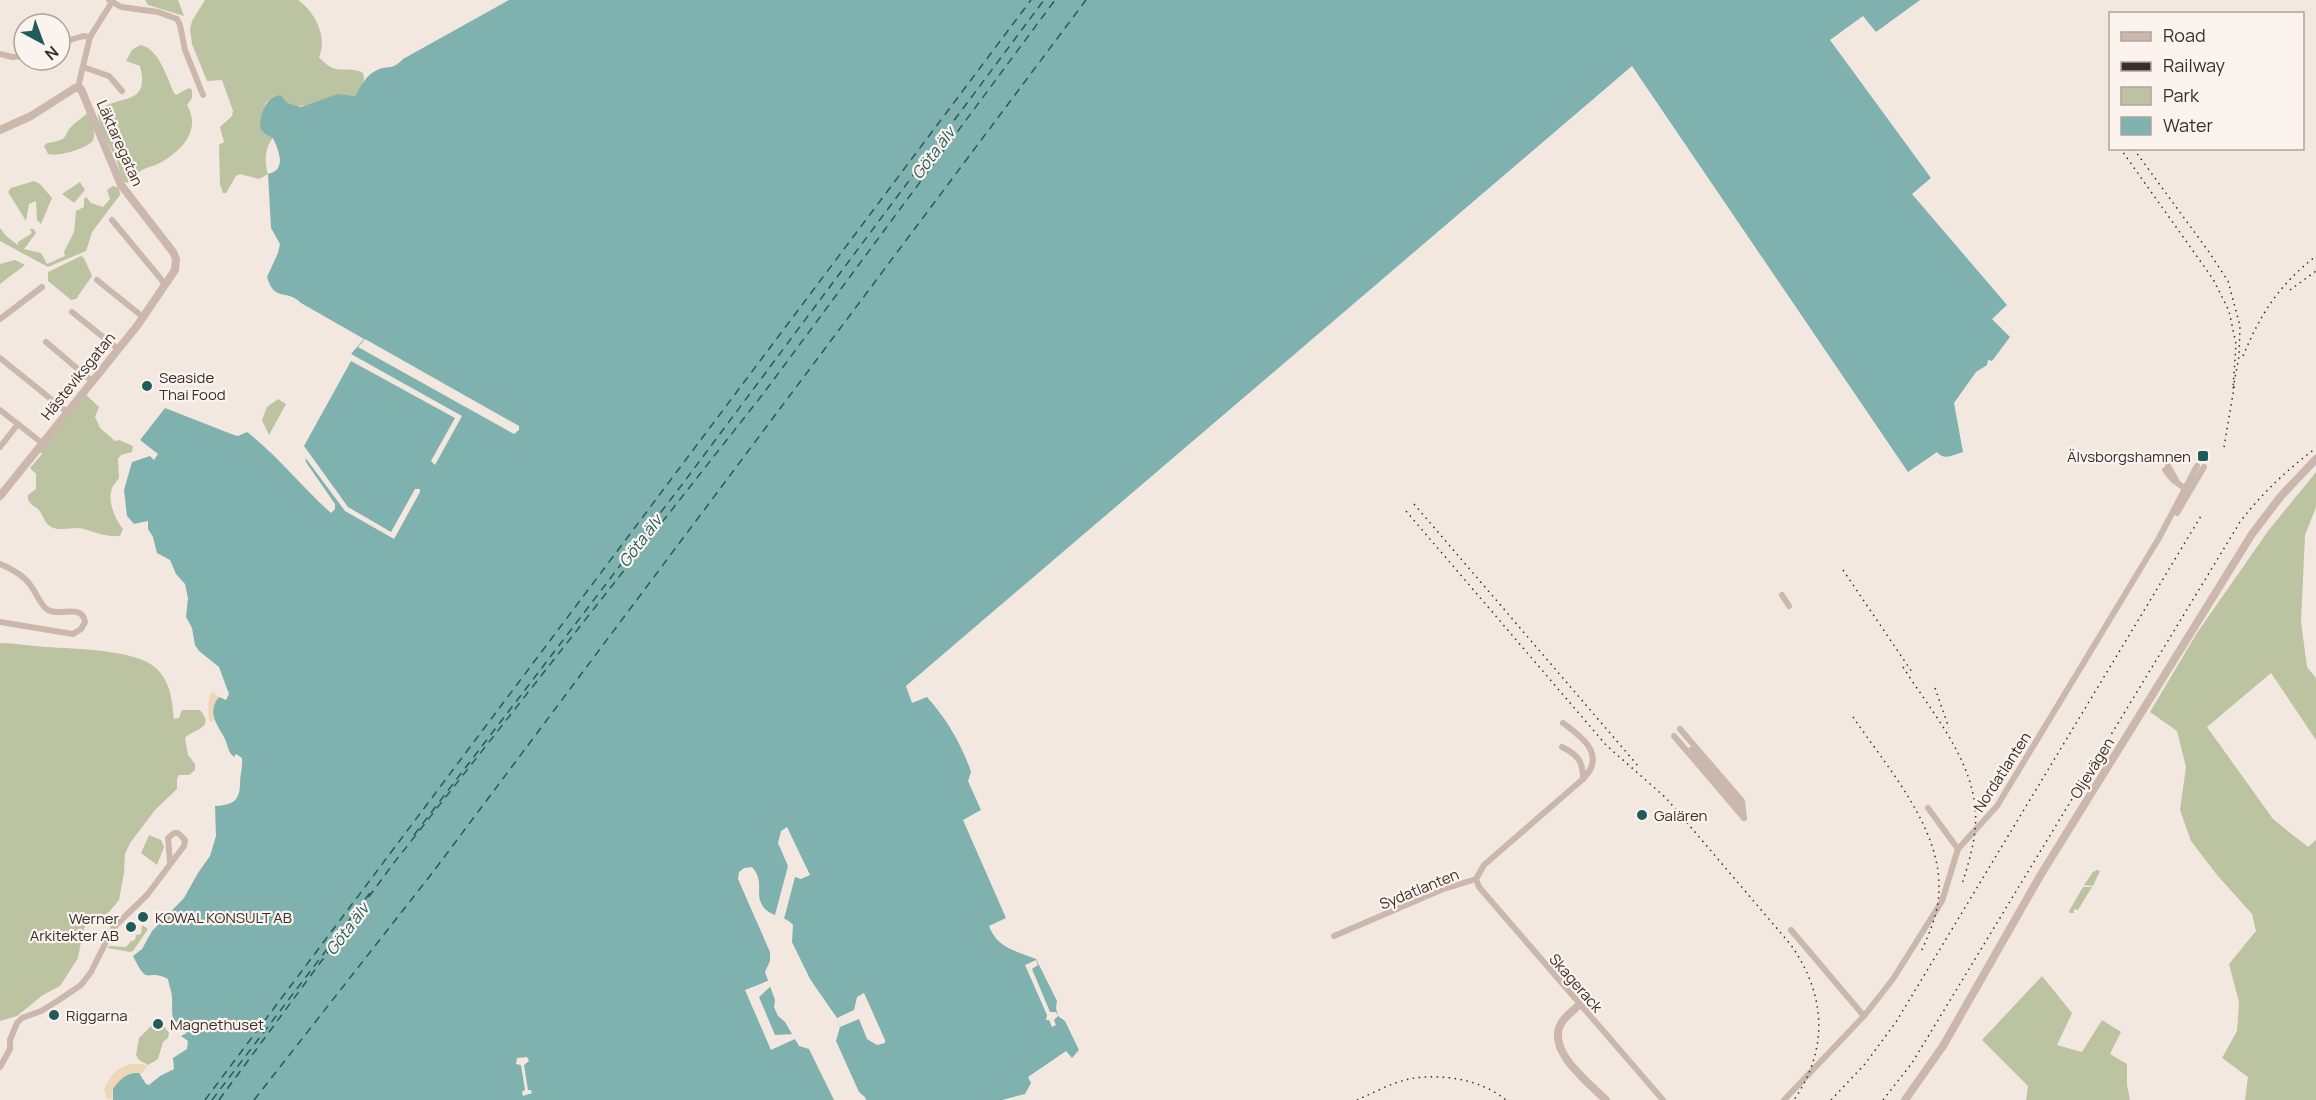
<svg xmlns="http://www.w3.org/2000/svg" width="2316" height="1100" viewBox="0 0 2316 1100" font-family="Manrope,sans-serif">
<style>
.green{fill:#bbc3a0}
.sand{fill:#eed6b8}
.water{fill:#7fb1ae}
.pier{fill:#f3e8e0}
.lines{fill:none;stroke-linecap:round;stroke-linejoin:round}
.ferry{stroke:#205c5a;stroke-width:1.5;stroke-dasharray:8 6;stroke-linecap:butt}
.minor{stroke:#ccb7ac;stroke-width:6}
.tertiary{stroke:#ccb7ac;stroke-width:8}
.rail{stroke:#3a2e2b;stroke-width:1.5;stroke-dasharray:1.5 4.5;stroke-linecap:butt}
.poi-dot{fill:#205c5a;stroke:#fbf3ed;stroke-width:2}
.labels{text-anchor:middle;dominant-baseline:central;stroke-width:4.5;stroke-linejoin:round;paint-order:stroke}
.street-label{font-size:15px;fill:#3a2e2b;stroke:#fbf3ed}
.poi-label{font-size:15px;fill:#3a2e2b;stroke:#fbf3ed;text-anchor:start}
.water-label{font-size:16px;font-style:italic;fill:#205c5a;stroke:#fbf3ed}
</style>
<rect width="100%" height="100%" fill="#f3e8e0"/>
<!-- green -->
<g class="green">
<path d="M145,0h33l6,16 -36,-11z"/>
<path d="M205,0h93c17,12 30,37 21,57 18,20 22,8 43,15 6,9 -2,16 -7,24 -28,-5 -44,18 -69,7l-5,-8 -15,7 -6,25 6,8 7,3c-8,9 -9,24 -5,36l-9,5 -19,-5 -4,2 -10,17h-3l-3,-9 -1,-39 5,-3 -4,-15 12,-11 1,-5 -11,-31 -15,1 -15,-37 -2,-15 2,-8z"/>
<path d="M140,45c19,3 27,33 34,48l2,2 13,-7 3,2v8l-5,7c15,26 -6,46 -27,58 -6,3 -12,4 -18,7 -5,3 -9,9 -14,13l-4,-1c-4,-8 -5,-15 -8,-23 -7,-16 -19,-30 -18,-49 24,-16 52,-4 42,-44l-14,-5 6,-11z"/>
<path d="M87,113c3,7 10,20 6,27 -5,9 -37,17 -45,14l-4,-8 3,-3c25,-3 14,-8 28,-20 4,-4 8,-5 12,-10z"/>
<path d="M34,181l6,3 12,14 -11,26 -4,-4 -1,-19 -7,3 -3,17 -18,-29 3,-4z"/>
<path d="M80,182l5,8 -11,13 -12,-9z"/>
<path d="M113,186l6,2 1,7 -28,37 -6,19 -38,16 -48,-26v-13l6,8 12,9v-3l14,-9 -2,-4h4l2,4 -12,16 17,4 6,11 18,-8 -1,-4 10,-20 2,-21 8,-4v-8l2,-2 5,6 12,4 7,-8 -3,-9z"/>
<path d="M81,256l3,2 8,18 -16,23 -5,1 -23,-19v-9z"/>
<path d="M15,260l10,5 -25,19v-20z"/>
<path d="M85,394l14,13 -4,10 5,11 15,13 4,-1 14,6 -1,6 -11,3 -3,4 1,19c-2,3 -4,5 -6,8 -7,13 2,33 10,43l-3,7c-14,1 -23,-3 -36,-7 -10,-3 -22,3 -33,-2 -8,-5 -7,-12 -13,-18 -6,-5 -11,-6 -10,-14l8,-6v-15l-6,-6 12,-14 -4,-4z"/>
<path d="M278,399l8,5 -17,31 -7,-15 5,-13z"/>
<path d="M2316,472v35l-11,28 -4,87 6,45 9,11v62l-45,-67 -64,54 66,92 35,28 8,-7v260h-71l3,-23 -26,-19 15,-27 2,-29 -10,-38 27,-33 -4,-17 -35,-39 -26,-34 -11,-31 6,-43 -9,-36 -27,-19 47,-79 71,-102z"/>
<path d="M0,643c16,0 30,3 46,4 27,2 92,2 111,22 14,14 15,32 17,50l5,-1 3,-8h18c16,19 -7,19 -15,28l3,17 7,9v6l-6,5h-10l-2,4v10l-22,21 -25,33 -5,11 -1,19 -5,27 -10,12 -23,13 -3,6 -5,27 -18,28 -17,9 -26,21 -17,5z"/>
<path d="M149,835l12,5 3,7 -7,18 -16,-12z"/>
<path d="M2097,870l3,1 -7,15 -9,-1 9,-13z"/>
<path d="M2083,887h9l-14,23 -3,-1 -2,3 2,1h-5l-1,-2z"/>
<path d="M142,925l6,4 -15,22 -3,1 -22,-4 1,-2 17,1 5,-6 4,-1 1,-5 5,-1z"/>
<path d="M2042,976l30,37 -15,32 25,7 20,-32 19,12 -11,22 17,10v21l3,15h-104l2,-14 -46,-46z"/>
<path d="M152,1025l6,5 6,-4 5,7 -1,5 -5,4 -5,17 -10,6 -9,-5 -3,-5 3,-17z"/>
</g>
<!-- sand -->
<g class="sand">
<path d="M212,691l7,6 -6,12 2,11 -5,2c-3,-8 -2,-25 2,-31z"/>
<path d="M132,1064h12l3,3 -6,7c-15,-1 -23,6 -29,19l1,6h-6l-3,-9c5,-14 13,-23 28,-26z"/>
</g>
<!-- water -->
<path class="water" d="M509,0h1411l-44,32 -13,-16 -33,24 101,138 -19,16 95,111 -15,14 18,18 -18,24 -4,-1 -1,5 -11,7 -22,31 9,49c-10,3 -19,9 -26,0l-29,20 -276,-406 -726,620 6,17 15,-6c18,20 32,43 42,69l2,6 -3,9 13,29 -18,10 43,98 -17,8c8,22 27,25 47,33l21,42 -1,7 2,8 7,5 14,29 -7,8 -6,-7 -38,26 3,6 -6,11 -23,6h-136l-1,-3 -6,-5 -23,-51 4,-14 -3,-9 -27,-39 -18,-37 1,-17c-7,-9 -21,-8 -29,-17 -11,-14 2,-25 -12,-41l-8,1 -5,4 -1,7 32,73v9l-5,11 10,28 -1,7 4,9 7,6 14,24 10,3 25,51h-721v-11c6,-9 14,-17 26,-16l7,11 3,1 11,-9 14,-7 -1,-11 14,-9 1,-8 -7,-5 6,-3 -5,-2 6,-4c-20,-4 -15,-13 -16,-29 0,-7 -3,-12 -4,-19 -22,-12 -19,10 -35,-23l9,-7 10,-18 32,-33 14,-25 12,-17 6,-20 -1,-30c18,-1 25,-5 25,-23 0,-8 3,-16 2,-25l-6,-4 -2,3c-6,-5 -6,-11 -9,-18 -7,-14 -19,-26 -6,-42l7,3 3,-6 -10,-27 -20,-16 -4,-6 -3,-17 -6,-11 2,-19 -3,-14 -9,-10 -6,-14 -13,-7 -4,-16 -5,-8v-8l-14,3 -7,-8 -3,-26 8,-28 18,-6 4,4 4,-6 -18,-14 25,-32 69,27 4,1 9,-4c31,24 55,55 84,81l4,-4v-5l-29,-42 -2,-16 47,-85v-7l13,-15 -63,-36c-15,-15 -26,0 -34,-26l11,-24 2,-9 -9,-16 -3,-54c19,-4 11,-23 5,-36l-7,-3 -6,-7c1,-15 5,-31 21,-33l6,8 14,4 37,-13 17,2c6,-10 11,-21 22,-26 11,-5 15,1 26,-11z"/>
<!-- pier -->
<g class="pier">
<path d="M365,339l154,87v4l-5,4 -156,-87z"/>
<path d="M351,354l111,62 -27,49 -4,-4 24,-43 -104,-57z"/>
<path d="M304,446l44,61 43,25 24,-43h5v3l-26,47 -49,-28 -41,-55z"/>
<path d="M787,827l23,48 -9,4 -6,-2 -11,42 -9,-4 13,-49 -10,-23 3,-12z"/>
<path d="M1036,960l2,5 -6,4 18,43h6l2,4 -4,4 2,5 -4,2 -3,-7h-3l1,-5 -22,-50z"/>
<path d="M770,980l2,5 -13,12 16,38 20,-1 2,4 -26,12 -26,-60z"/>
<path d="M864,993l21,47v3l-8,2 -10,-6 -8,-20 -19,8 -3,-9 17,-8 3,-13z"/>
<path d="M527,1057l2,4 -5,4 4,25h3l1,3 -9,3 -1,-4 3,-2 -4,-25 -5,-1 1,-6z"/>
</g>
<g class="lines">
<!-- ferry -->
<g class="ferry">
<path d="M414,835l270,-353 360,-482"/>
<path d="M205,1100l826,-1100"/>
<path d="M212,1100l161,-211"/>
<path d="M219,1100l174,-236 370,-470 292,-394"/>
<path d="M254,1100l179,-228 653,-872"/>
</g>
<!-- minor -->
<g class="minor">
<path d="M109,0l12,7 37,5 19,7 3,6 5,25 18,45"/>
<path d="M60,43l23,-7 7,1"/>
<path d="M0,54l12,3 12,-1"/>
<path d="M83,67l26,9 13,15"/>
<path d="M78,87l12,-50 22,-35"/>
<path d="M112,220l53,64"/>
<path d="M97,280l46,37"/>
<path d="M72,312l46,37"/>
<path d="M0,319l42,-32"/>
<path d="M46,342l46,39"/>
<path d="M0,358l67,54"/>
<path d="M0,410l42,33"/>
<path d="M0,447l18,-23"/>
<path d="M2168,466l8,14"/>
<path d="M2165,470l7,9 15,11"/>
<path d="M2177,513l27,-46"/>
<path d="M0,564c12,5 24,11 31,22 6,8 9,19 17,24 13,7 34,-7 37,12l-4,7 -8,5 -73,-12"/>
<path d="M1782,595l7,11"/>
<path d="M1680,729l62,72 2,17"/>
<path d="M1674,736l70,82"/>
<path d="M1562,747c16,8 21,14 21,32 24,-24 -1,-42 -20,-56"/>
<path d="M1691,750l51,57"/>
<path d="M1928,808l30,41"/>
<path d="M1476,879l3,8 184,213"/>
<path d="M1476,879l8,-14 99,-86"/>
<path d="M1791,930l73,86"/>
<path d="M1334,936l107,-46 35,-11"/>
<path d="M0,1067l10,-18v-9l7,-17 5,-5 19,-7 18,-11 22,-15 10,-13 22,-44 34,-33 37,-49 1,-6 -7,-7h-4l-6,5 2,24"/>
<path d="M1784,1100l80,-84 29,-37 49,-78 16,-52 39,-43 162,-268 38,-72"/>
</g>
<!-- tertiary -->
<g class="tertiary">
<path d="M0,130l31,-14 44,-28 6,1 40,96 52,67 3,7 -1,11 -38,56 -137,170"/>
<path d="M1579,1005c-5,5 -13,11 -17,17 -18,27 27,61 44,78"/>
<path d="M1905,1100l38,-54 97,-170 212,-342 29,-38 35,-37"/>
</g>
<!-- rail -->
<g class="rail">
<path d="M2120,148l93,131 16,32 7,33 -3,45 6,-33 1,-30 -12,-45 -19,-29 -76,-104"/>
<path d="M2290,290l26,-19"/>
<path d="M2243,356c18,-43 36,-71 73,-100"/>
<path d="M2224,447l11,-65"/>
<path d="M1414,504l225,263"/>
<path d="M1406,511l200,234 60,53 125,147c35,50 38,104 3,155"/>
<path d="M1843,570l69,102"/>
<path d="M1903,667c27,43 66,87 72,139 3,27 -5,53 -13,78"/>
<path d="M1935,688l14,40"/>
<path d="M1853,717c33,49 87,109 86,171 0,24 -9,44 -19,66"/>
<path d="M1357,1100c16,-7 34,-17 52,-21 31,-6 72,0 97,21"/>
<path d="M1831,1100l34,-36 31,-42 305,-506"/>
<path d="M1883,1100l29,-37 328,-541c22,-29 47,-52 76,-74"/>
</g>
</g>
<!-- markers -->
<g class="poi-dot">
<circle cx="147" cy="386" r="6"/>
<rect x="2197" y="450" width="12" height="12" rx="3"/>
<circle cx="1642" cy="815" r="6"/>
<circle cx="143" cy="917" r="6"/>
<circle cx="131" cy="927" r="6"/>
<circle cx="54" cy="1015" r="6"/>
<circle cx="158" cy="1024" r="6"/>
</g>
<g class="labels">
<!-- street labels -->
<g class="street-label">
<text transform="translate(120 143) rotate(66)">Läktaregatan</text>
<text transform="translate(78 376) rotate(-51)">Hästeviksgatan</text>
<text transform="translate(2092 768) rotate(-58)">Oljevägen</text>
<text transform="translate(2002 772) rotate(-57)">Nordatlanten</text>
<text transform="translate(1419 889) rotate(-22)">Sydatlanten</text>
<text transform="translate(1576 983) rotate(49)">Skagerack</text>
</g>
<!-- poi labels -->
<g class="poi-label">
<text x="159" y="377">Seaside<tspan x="159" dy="17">Thai Food</tspan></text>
<text x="2191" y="456" text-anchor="end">Älvsborgshamnen</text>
<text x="1654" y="815">Galären</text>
<text x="155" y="917">KOWAL KONSULT AB</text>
<text x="119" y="918" text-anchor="end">Werner<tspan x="119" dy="17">Arkitekter AB</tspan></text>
<text x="66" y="1015">Riggarna</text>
<text x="170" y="1024">Magnethuset</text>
</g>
<!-- water labels -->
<g class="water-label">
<text transform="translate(933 153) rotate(-53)">Göta älv</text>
<text transform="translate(640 541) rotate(-53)">Göta älv</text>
<text transform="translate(347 929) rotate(-53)">Göta älv</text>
</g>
</g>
<!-- legend -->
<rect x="2109" y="12" width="195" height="138" fill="#fbf3ed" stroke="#aea49f" stroke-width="1.5"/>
<rect x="2121" y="32" width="30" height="9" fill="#ccb7ac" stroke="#aea49f" stroke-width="1.5"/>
<text x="2163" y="42" font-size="18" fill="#3a2e2b">Road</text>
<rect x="2121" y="62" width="30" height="9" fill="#3a2e2b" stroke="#aea49f" stroke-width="1.5"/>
<text x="2163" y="72" font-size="18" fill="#3a2e2b">Railway</text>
<rect x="2121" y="87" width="30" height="18" fill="#bbc3a0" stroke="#aea49f" stroke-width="1.5"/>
<text x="2163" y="102" font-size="18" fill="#3a2e2b">Park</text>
<rect x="2121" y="117" width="30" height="18" fill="#7fb1ae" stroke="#aea49f" stroke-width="1.5"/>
<text x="2163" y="132" font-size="18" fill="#3a2e2b">Water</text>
<!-- north arrow -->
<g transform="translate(42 42) rotate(139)"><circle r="28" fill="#fbf3ed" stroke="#aea49f" stroke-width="1.5"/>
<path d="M0-4.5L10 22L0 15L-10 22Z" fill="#205c5a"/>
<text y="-9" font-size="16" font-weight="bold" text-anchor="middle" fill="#3a2e2b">N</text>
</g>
</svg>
